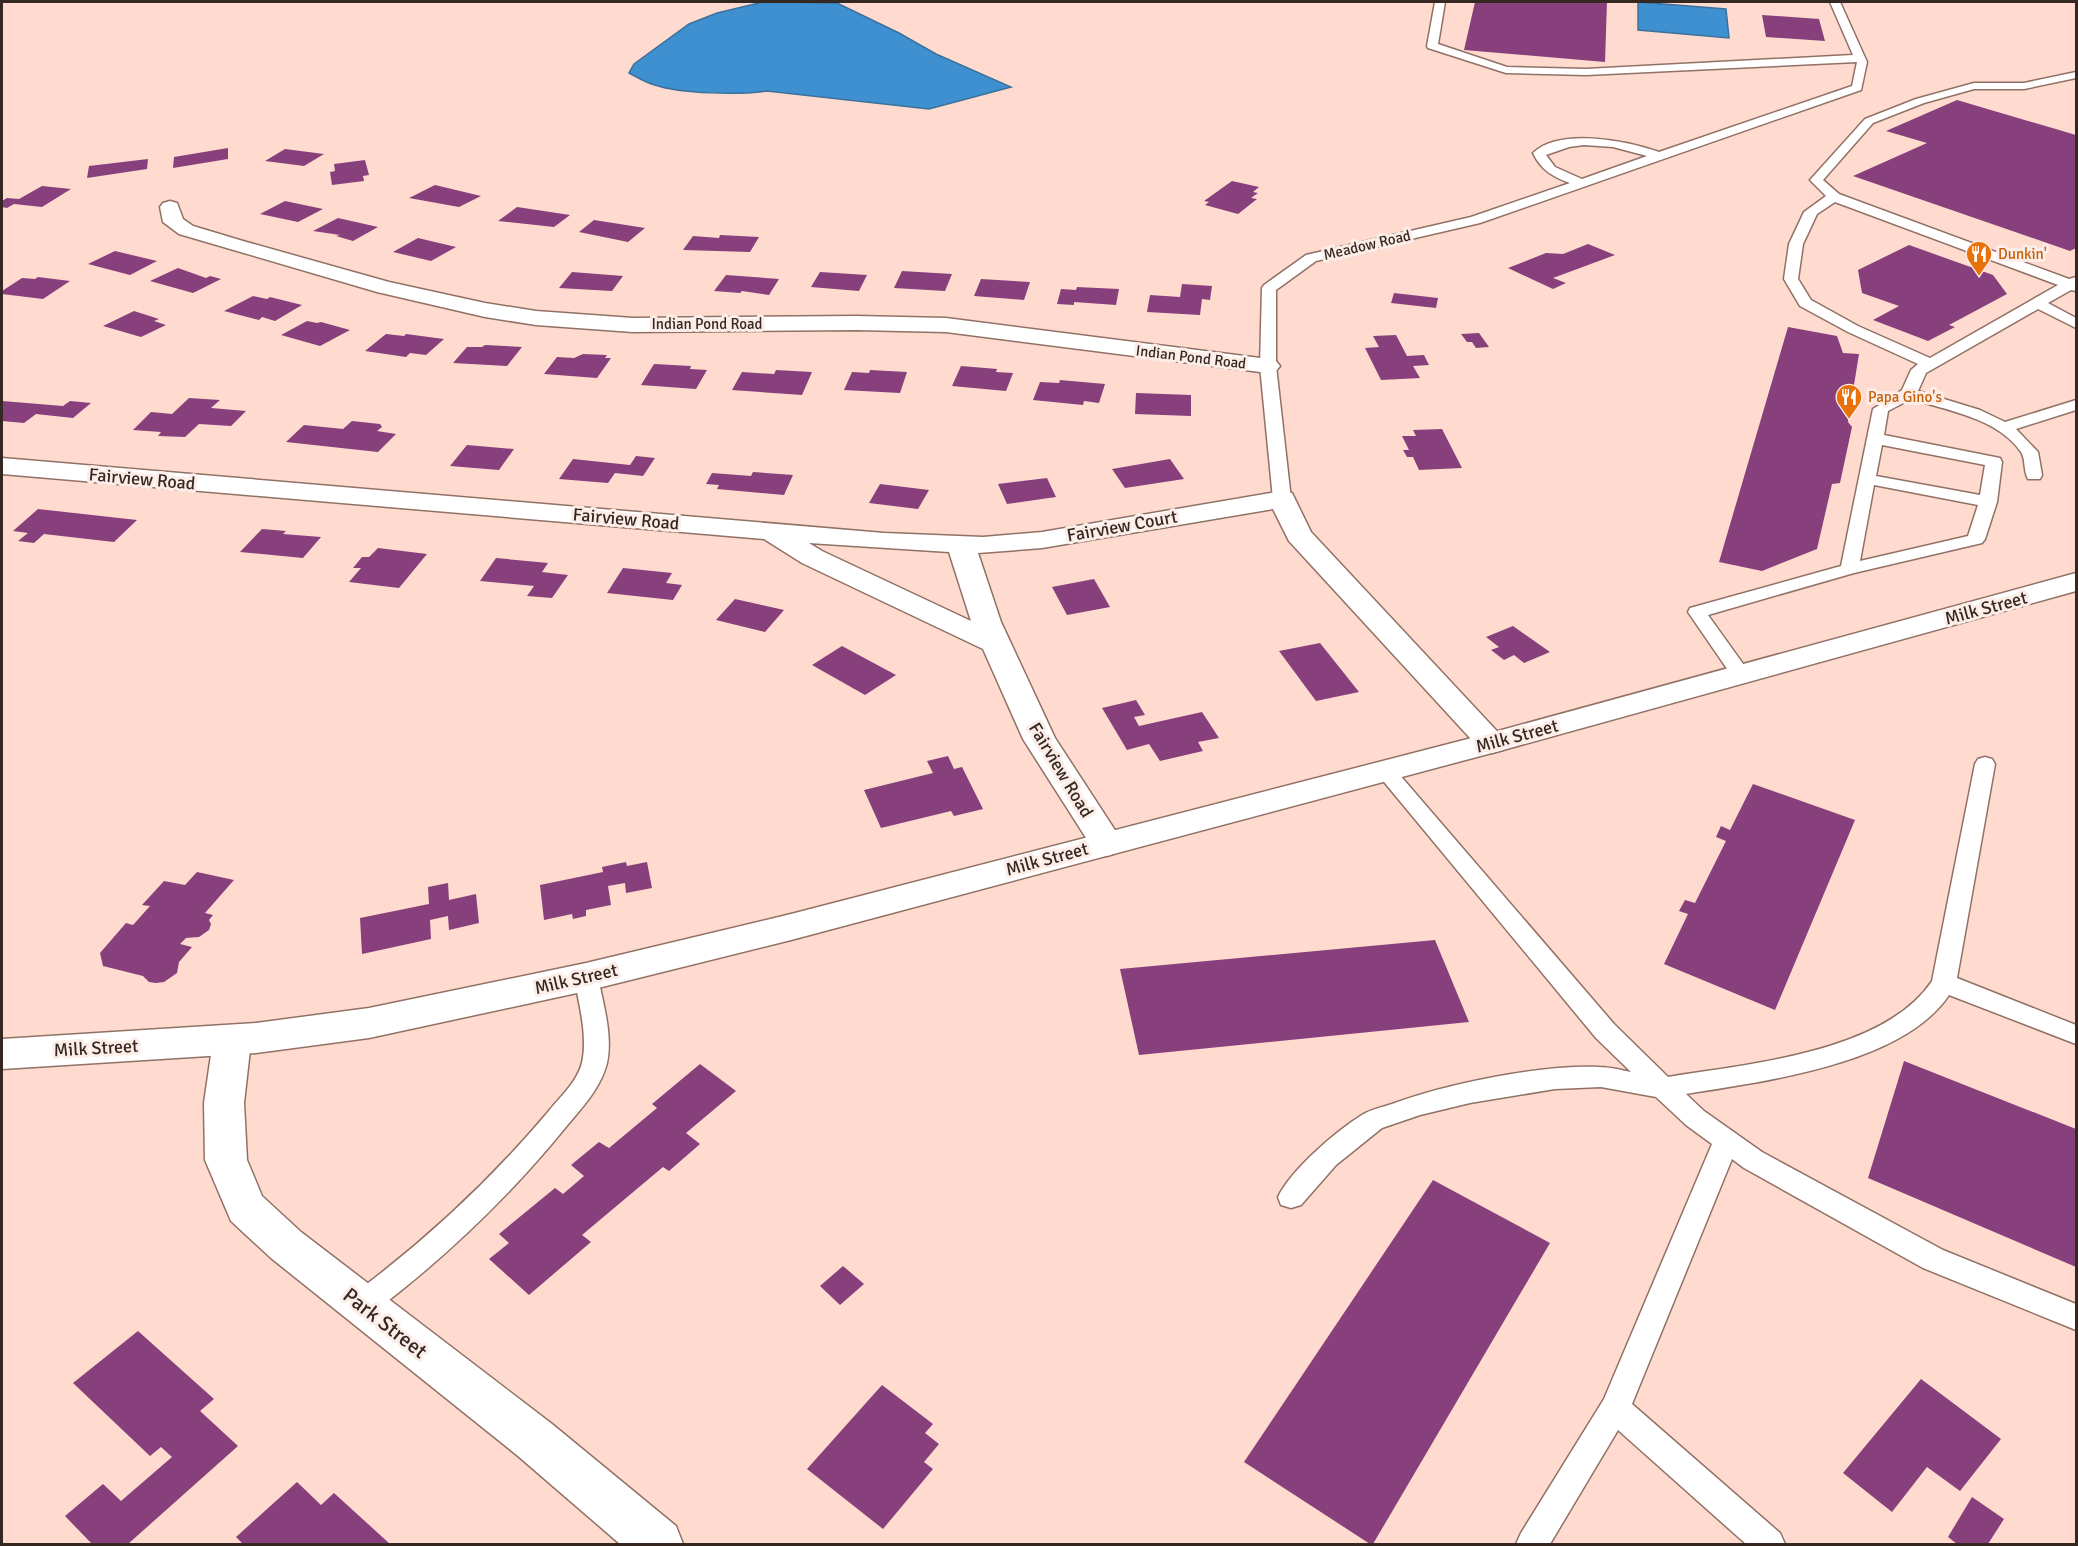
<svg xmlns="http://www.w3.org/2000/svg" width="2078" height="1546" viewBox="0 0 2078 1546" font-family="Signika,sans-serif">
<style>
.water{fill:#3f90d0;stroke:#3c719c;stroke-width:1.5}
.building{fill:#87407c}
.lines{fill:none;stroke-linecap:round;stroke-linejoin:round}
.lane-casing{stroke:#917165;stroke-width:3}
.street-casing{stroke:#917165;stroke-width:3}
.secondary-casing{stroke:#917165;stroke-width:3}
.lane{fill:#fff;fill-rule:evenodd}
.street{fill:#fff;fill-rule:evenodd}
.secondary{fill:#fff;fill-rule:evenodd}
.labels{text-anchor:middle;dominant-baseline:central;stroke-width:6;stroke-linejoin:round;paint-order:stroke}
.far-street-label{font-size:15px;fill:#352823;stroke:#fcede8}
.far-food-label{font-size:15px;fill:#c56008;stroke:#fcede8;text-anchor:start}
.street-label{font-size:18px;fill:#352823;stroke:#fcede8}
.near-street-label{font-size:21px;fill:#352823;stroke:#fcede8}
</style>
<rect width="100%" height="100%" fill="#ffdace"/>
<!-- water -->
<g class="water">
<path d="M763,2l74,1 62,30 37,21 75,33 -82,22 -162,-18c-27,4 -86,3 -112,-6 -9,-2 -18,-8 -26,-12l5,-9 55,-40 28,-11z"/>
<path d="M1638,2l88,7 3,29 -91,-8z"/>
</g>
<!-- building -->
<g class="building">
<path d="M1475,2h132l-2,60 -141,-12z"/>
<path d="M1762,15l57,4 6,22 -59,-4z"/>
<path d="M1957,100l119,35v113l-6,3 -217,-75 74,-33 -41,-12z"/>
<path d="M228,148v11l-55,9 1,-11z"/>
<path d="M285,149l39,5 -20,12 -39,-5z"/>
<path d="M148,159l-1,10 -60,9 2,-12z"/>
<path d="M365,160l4,15 -6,1 1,5 -32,4 -2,-13 5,-1 -1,-7z"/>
<path d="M1232,181l27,6 -6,5 5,1 -7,5 6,1 -19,15 -33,-9 4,-3 -5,-1z"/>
<path d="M435,185l46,11 -22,11 -50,-9z"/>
<path d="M42,186l29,3 -29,18 -28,-3 -7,4 -5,-1v-6l5,-3 12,1z"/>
<path d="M285,201l38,8 -25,13 -38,-8z"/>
<path d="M517,207l53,8 -16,12 -56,-6z"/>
<path d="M338,218l40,9 -25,14 -17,-5 4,-1 -27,-4z"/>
<path d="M594,220l51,8 -17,14 -49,-10z"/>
<path d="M720,235l39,2 -9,15 -67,-2 10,-14 26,2z"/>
<path d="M418,238l38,9 -25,14 -38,-9z"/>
<path d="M1588,244l27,11 -62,23 13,5 -13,6 -45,-21 38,-15 17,1z"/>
<path d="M1909,245l84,30 14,19 -58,31 6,2 -27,14 -55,-21 26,-14 -37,-13 -4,-23z"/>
<path d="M115,251l42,10 -27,14 -42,-11z"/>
<path d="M178,268l28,10 4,-2 11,3 -28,14 -43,-12z"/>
<path d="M902,271l50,3 -7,17 -51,-3z"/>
<path d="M572,272l51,4 -11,15 -53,-3z"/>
<path d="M820,272l47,3 -8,16 -48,-4z"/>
<path d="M726,275l53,4 -10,16 -27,-4 -2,2 -26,-2z"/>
<path d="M38,277l32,4 -27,18 -41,-5v-3l20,-13 13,1z"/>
<path d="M981,279l49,3 -6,18 -50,-4z"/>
<path d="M1182,284l30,2 -2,14 -8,-1 -2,16 -53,-3 3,-17 30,2z"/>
<path d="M1077,287l42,2 -3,16 -42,-3v3l-17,-1 4,-15 15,1z"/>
<path d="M1394,293l44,5 -2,10 -45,-5z"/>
<path d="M253,296l14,3 3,-2 32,8 -27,16 -13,-4 -3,3 -35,-9z"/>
<path d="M134,311l25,8 -5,2 12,4 -25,12 -38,-11z"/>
<path d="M307,321l10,2 4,-1 29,8 -30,16 -39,-11z"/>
<path d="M1788,327l49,9 6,17 16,1 -11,68 4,5 -12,56 -8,1 -15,65 -55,22 -43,-9z"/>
<path d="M1479,333l10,14 -13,1 -4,-6h-5l-6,-8z"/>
<path d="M386,334l18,2 2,-2 38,5 -18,16 -16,-2 -4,4 -41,-6z"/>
<path d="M1396,335l11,21 17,-1 5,10 -16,1 7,12 -39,2 -16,-32 14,-1 -6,-11z"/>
<path d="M485,345l37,2 -15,19 -54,-3 14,-16h15z"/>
<path d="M583,354l24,1 -2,3h6l-14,20 -53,-4 13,-17 17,1z"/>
<path d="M654,364l37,2 -1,3 17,1 -11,19 -55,-4z"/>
<path d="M961,366l36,3 -1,3 17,1 -7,18 -54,-5z"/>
<path d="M776,370l36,2 -10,23 -70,-5 10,-18 32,2z"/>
<path d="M870,370l37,2 -7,21 -56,-3 8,-18 17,1z"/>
<path d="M1060,380l45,4 -6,19 -15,-2 -1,4 -50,-5 7,-18 19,1z"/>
<path d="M1136,393l55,2v21l-56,-2z"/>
<path d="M189,398l31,2 -9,8 35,3 -15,15 -32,-2 -14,13 -27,-1 3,-4 -28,-2 18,-18 21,2z"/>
<path d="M2,401l61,5 7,-5 21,2 -18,15 -37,-4 -12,9 -22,-2z"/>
<path d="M352,421l28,3 2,3 -5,4 19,3 -18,18 -92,-10 18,-17 39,4z"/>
<path d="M1442,429l20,39 -43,2 -6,-13h-6l-4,-7h6l-7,-14h14l-3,-6z"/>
<path d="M467,445l47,4 -15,21 -49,-4z"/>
<path d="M636,456l19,2 -12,18 -28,-3 -7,10 -49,-4 14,-20 57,6z"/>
<path d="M1170,459l14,20 -59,9 -13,-19z"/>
<path d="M753,472l40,3 -9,20 -67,-6 2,-4 -13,-1 6,-11 39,3z"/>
<path d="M1047,478l9,19 -49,7 -9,-20z"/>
<path d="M880,484l49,6 -11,19 -49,-6z"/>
<path d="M38,509l99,11 -23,22 -70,-8 -10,9 -16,-2 10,-8 -15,-2z"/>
<path d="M262,529l24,2 -3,3 38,3 -18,21 -63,-6z"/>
<path d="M378,548l49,6 -28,34 -50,-6 12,-14h-8l9,-11h7z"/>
<path d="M496,558l52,5 -6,9 26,3 -16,23 -25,-2 7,-10 -54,-5z"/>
<path d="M623,568l49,5 -6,10 16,2 -9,15 -66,-7z"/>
<path d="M1094,579l16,28 -43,8 -15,-28z"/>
<path d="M735,599l49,11 -19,22 -49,-12z"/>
<path d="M1513,626l37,26 -26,11 -10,-8 -10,5 -13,-10 8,-3 -13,-10z"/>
<path d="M1320,643l39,49 -43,9 -37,-50z"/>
<path d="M842,646l54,29 -31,20 -53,-30z"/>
<path d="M1136,700l9,15 -11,2 5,9 63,-14 17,26 -21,4 5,9 -43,10 -11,-17 -22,6 -25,-42z"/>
<path d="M948,756l6,13 8,-2 21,42 -29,7 -3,-5 -70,17 -17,-38 69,-17 -6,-12z"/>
<path d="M1753,784l102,36 -80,190 -111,-46 24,-50 -9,-3 6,-11 10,3 31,-62 -10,-4 5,-11 9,4z"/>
<path d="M626,862l1,4 20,-4 5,26 -26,5 -1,-10 -17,3 3,19 -25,5v6l-13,3 -1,-5 -28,6 -4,-35 63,-13 -1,-5z"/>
<path d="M197,872l37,8 -29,33 8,2 -4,5 2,4 -2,6 -10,7 -13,1 -6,6 12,3 -13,15 -2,11 -13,9 -8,1 -7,-1 -6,-6 -40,-10 -3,-13 26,-30 7,2 17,-19 -8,-1 22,-24 21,4z"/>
<path d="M448,883l1,17 27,-6 3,29 -30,7 -1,-14 -18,4 1,19 -69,15 -2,-36 69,-14 -1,-17z"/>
<path d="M1435,940l34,82 -330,33 -19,-86z"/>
<path d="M1904,1061l172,68v138l-208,-89z"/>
<path d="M700,1064l36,27 -50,42 14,11 -31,27 -6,-4 -81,68 9,7 -62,53 -40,-36 20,-16 -10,-9 56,-46 8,6 21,-18 -13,-11 28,-23 10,6 48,-40 -5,-4z"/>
<path d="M1433,1180l117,63 -177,301h-3l-126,-82z"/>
<path d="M843,1266l21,18 -24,21 -20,-19z"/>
<path d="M138,1331l76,68 -14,12 38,35 -110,98h-36l-27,-28 38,-32 18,17 51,-44 -11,-10 -11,9 -77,-73z"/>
<path d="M1921,1379l80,60 -41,52 -33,-24 -35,45 -49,-39z"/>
<path d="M882,1385l51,39 -8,9 14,11 -15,18 9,7 -50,60 -76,-60z"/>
<path d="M297,1482l24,23 13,-12 56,51h-147l-7,-7z"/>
<path d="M1972,1497l32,22 -16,25h-31l-9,-7z"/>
</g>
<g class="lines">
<!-- lane casing -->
<g class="lane-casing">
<g id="lane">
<path d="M1435,2h10l-7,42 69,23 79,2 267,-14 -23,-53h10l27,60 -6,28 -381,133 -164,38 -40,29v76l15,133 -3,4h-12l-3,-4 -13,-133 2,-78 2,-3 42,-30 165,-38 99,-34c-17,-6 -29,-13 -37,-30 27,-26 95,-12 126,-1l193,-66 5,-24 -271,13 -80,-2 -78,-25 -1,-2zM1584,145l29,2 34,9 -65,23 -27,-12 -9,-12 23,-8z"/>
<path d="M2076,72v6l-52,11h-50l-50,14 -51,20 -50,57 16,14 230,85 7,-2v14l-5,-1 -23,13 28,15v10l-38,-19 -112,64 -8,18 62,19 25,12 71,-22v10l-60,19 22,23 4,23 -2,4h-12c-5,-9 -2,-19 -7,-27 -23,-34 -75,-42 -110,-53l-23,12 -4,24 116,23 2,4 -5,40 -12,37 -3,4 -128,30 -146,42 43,60 -3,4h-14l-46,-67 2,-4 151,-42 32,-157 29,-19 9,-20 7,-6 -70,-32 -48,-26 -16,-27 5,-35 15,-32 22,-16 -16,-16 55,-61 51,-20 58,-16h50zM1835,202l223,83 -128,73 -72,-32 -47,-26 -13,-21 5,-35 14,-30zM1882,445l103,20 -5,30 -104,-19zM1874,485l104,20 -10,31 -108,25z"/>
<path d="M1985,757l7,2 3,5 -38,214 119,47v19l-127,-49c-47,70 -185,86 -263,99l18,17 58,41 181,98 133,54v26l-153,-62 -179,-100 -12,-9 -100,245 148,129 5,11h-39l-128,-114 -68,114h-34l5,-11 83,-134 108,-255 -26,-19 -30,-28 -55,-10 -46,2 -85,14 -50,12 -38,13 -46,37 -35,40 -10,3 -10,-3 -3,-8c13,-27 58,-66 84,-82 9,-6 21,-8 30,-11 57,-21 147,-39 207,-37 11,0 22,3 32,5l-35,-34 -221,-267 3,-5 7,-2 7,2 222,258 54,53c79,-13 216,-24 264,-96l43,-217 3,-5z"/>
<path d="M586,968l8,3 4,6c5,27 15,58 9,86 -6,25 -26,46 -42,65 -57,70 -121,131 -194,186l-10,4 -10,-4 -4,-9 4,-9c73,-54 138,-114 197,-184 12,-15 29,-30 34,-49 6,-27 -3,-59 -8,-86l4,-6z"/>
</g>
</g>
<!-- street casing -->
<g class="street-casing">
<g id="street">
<path d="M170,201l7,2 6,16 10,7 50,15 146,41 96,21 51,8 97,7 223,-2 90,2 322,41 8,2 4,5 -4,5 -8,2 -322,-41 -90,-2 -223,2 -97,-7 -51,-8 -108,-25 -198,-58 -16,-12 -3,-15 3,-4z"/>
<path d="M2,458l882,75 99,4 59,-5 240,-41 10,2 19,39 197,211 -5,7 -11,3 -11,-3 -192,-209 -16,-32 -231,39 -64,5 23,69 54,116 69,106 -5,8 -12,4 -12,-4 -72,-113 -40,-90 -181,-86 -38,-24 -762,-65zM809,543l140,9 22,69 -149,-70z"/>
<path d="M232,1026l14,4 5,11 -7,62 3,57 15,36 39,36 251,192 124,102 7,18h-63l-102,-88 -247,-198 -40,-37 -26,-61 -1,-57 9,-62 5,-11z"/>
</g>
</g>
<!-- secondary casing -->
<g class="secondary-casing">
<path id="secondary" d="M2076,573v18l-573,159 -712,190 -205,51 -217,47 -113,15 -254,16v-30l254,-16 113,-15 217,-45 205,-49 696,-180z"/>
</g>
<!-- lane -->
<use href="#lane" class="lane"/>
<!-- street -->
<use href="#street" class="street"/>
<!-- secondary -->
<use href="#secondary" class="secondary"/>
</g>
<!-- icons -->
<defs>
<g id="restaurant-pin" transform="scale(1.35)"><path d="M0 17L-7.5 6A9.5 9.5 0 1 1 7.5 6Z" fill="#e8710a" stroke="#fcede8"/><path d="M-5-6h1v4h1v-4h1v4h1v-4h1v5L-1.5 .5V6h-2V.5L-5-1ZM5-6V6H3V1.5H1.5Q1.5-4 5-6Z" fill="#fff"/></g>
</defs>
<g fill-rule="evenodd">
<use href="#restaurant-pin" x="1979" y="254"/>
<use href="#restaurant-pin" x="1849" y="397"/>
</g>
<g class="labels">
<!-- far-street labels -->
<g class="far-street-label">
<text transform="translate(1367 245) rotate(-13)">Meadow Road</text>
<text x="707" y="324">Indian Pond Road</text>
<text transform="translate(1191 357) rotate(7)">Indian Pond Road</text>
</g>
<!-- far-food labels -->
<g class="far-food-label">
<text x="1998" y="254">Dunkin'</text>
<text x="1868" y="397">Papa Gino's</text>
</g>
<!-- street labels -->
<g class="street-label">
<text transform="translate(142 479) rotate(5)">Fairview Road</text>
<text transform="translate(626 519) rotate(5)">Fairview Road</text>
<text transform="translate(1122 526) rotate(-10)">Fairview Court</text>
<text transform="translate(1986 608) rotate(-15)">Milk Street</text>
<text transform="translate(1517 736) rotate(-15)">Milk Street</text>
<text transform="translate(1061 770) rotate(59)">Fairview Road</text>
<text transform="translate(1047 859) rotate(-15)">Milk Street</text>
<text transform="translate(576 979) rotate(-13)">Milk Street</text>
<text transform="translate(96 1048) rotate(-3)">Milk Street</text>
</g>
<!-- near-street labels -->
<g class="near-street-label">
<text transform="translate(385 1323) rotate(38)">Park Street</text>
</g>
</g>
<!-- border -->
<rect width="2078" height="1546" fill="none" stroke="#352823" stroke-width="6"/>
</svg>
